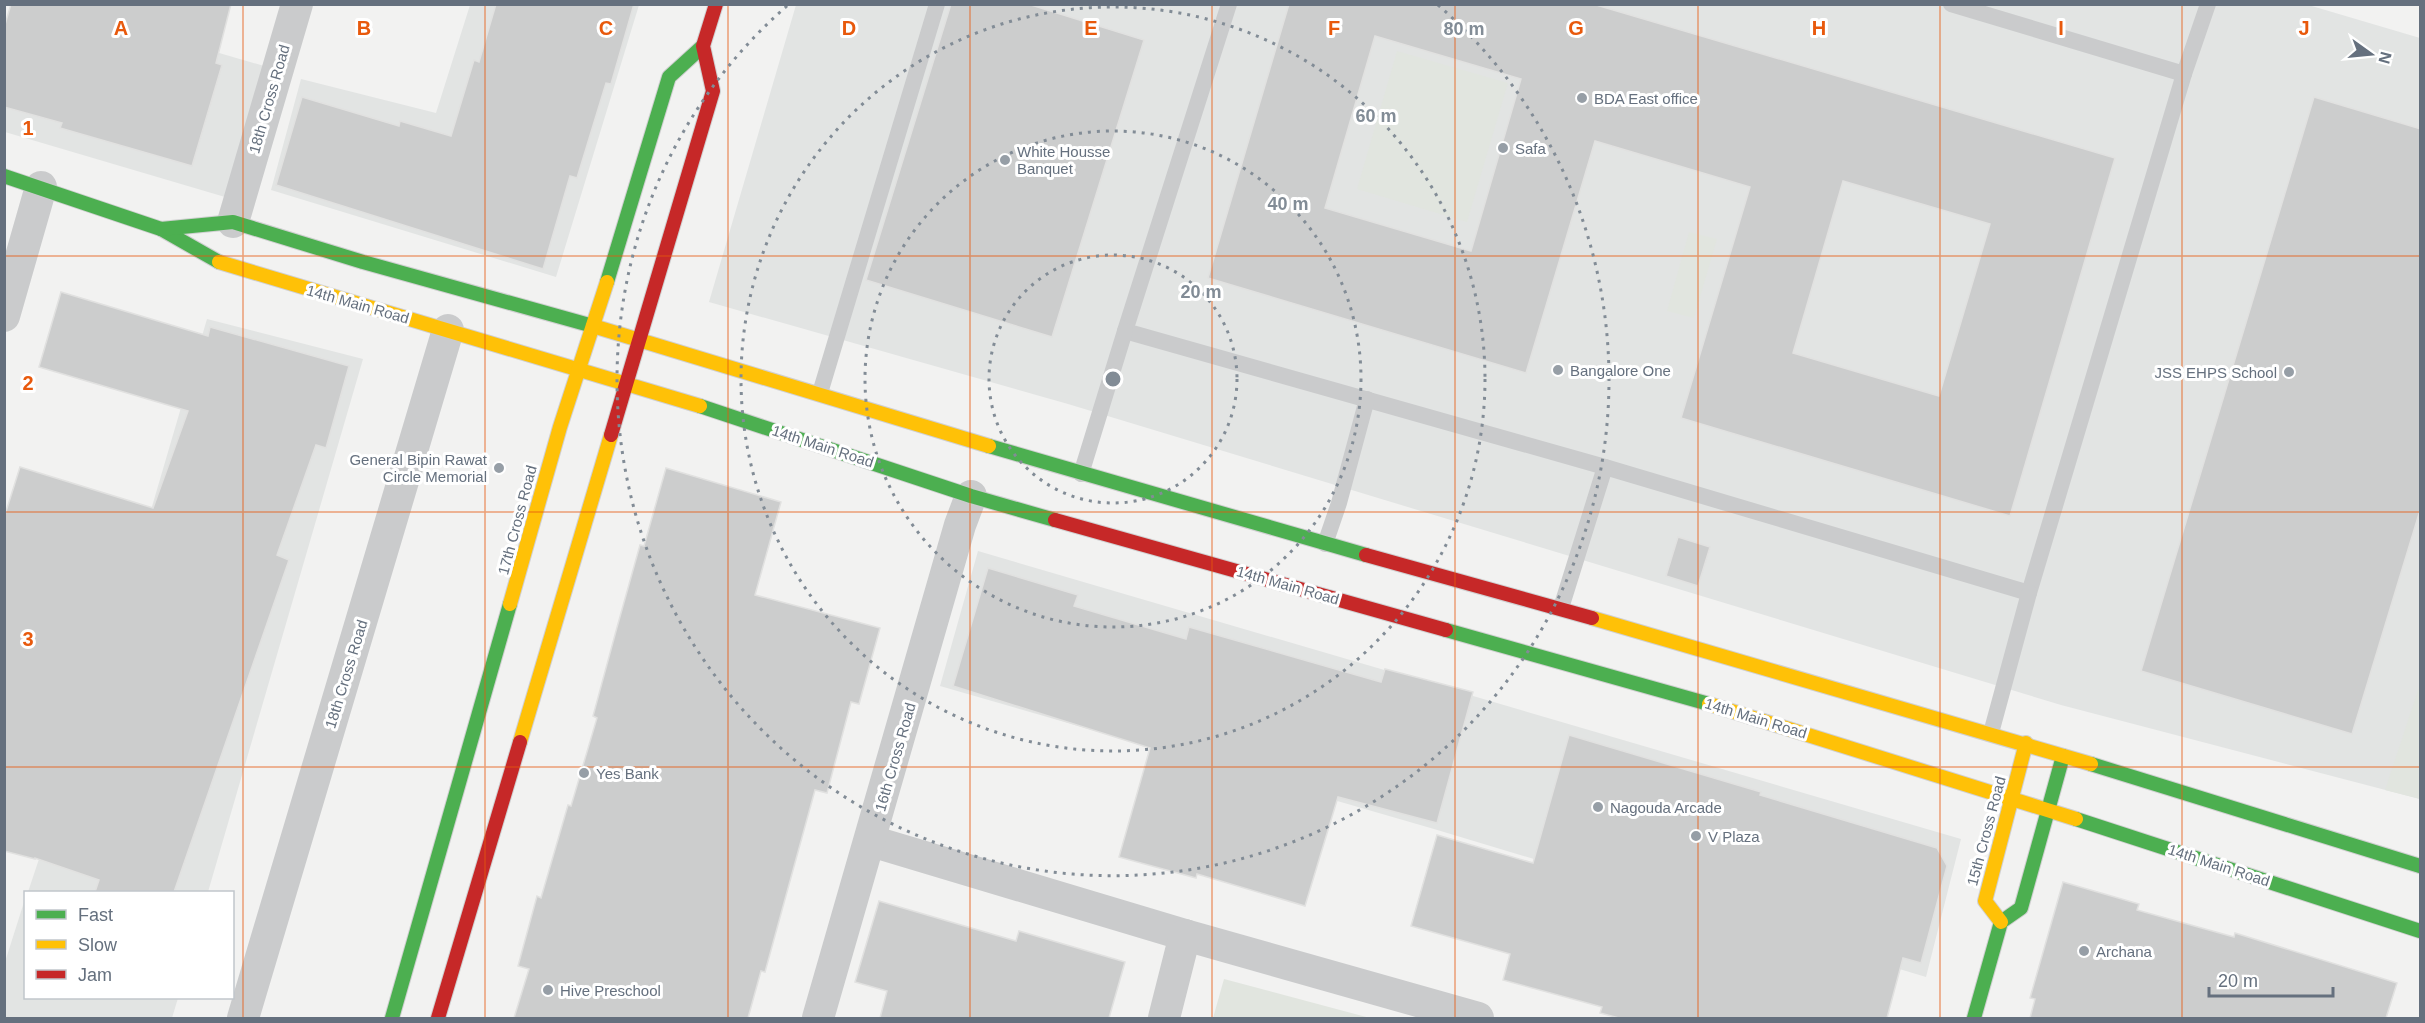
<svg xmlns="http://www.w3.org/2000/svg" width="2425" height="1023" viewBox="0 0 2425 1023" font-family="Helvetica,sans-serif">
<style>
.built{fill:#e2e4e3}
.green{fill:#e1e5df}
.building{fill:#cccdcd;stroke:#e1e1e0;stroke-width:1.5;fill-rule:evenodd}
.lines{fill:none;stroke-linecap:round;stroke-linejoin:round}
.fast-casing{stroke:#d0d0d1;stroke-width:16}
.slow-casing{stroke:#d0d0d1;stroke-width:16}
.jam-casing{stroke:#d0d0d1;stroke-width:16}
.lane{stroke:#cacbcc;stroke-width:16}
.street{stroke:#cacbcc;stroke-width:32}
.fast{stroke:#4caf50;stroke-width:14}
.slow{stroke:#ffc107;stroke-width:14}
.jam{stroke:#c62828;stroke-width:14}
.grid{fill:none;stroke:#e8590c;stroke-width:1.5;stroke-opacity:0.55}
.ring{fill:none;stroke:#828c96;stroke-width:3;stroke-dasharray:3 6}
.poi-dot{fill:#969ea6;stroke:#fff;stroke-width:2}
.labels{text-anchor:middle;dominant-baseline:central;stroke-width:6;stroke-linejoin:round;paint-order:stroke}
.poi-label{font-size:15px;fill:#65707e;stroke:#fff;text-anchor:start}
.street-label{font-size:15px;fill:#65707e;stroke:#fff}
.grid-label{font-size:20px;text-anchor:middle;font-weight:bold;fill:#e8590c;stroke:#fff;stroke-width:6;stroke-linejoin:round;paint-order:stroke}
.centre{fill:#828c96;stroke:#fff;stroke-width:3}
.ring-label{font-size:18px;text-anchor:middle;font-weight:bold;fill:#828c96;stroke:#fff;stroke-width:6;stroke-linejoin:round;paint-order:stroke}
</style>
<rect width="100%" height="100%" fill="#f2f2f1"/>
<!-- built -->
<g class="built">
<path d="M2305,4l115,34v761l-359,-94 -993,-301 -359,-102 87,-297z"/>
<path d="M55,5l209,61 -39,131 -220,-65 -1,-82z"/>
<path d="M470,5h169l-83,272 -285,-87 30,-111 135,34z"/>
<path d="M207,319l156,40 -155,533h-180l91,-273z"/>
<path d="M978,551l983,288 -35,138 -492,-148 -494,-143z"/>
<path d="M25,899l1,99h152l-6,20h-167v-56z"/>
</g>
<!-- green -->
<g class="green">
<path d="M1397,51l111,32 -41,139 -110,-33z"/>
<path d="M1689,232l28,7 -23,79 -27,-7z"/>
<path d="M2420,684v115l-35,-9z"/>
<path d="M1224,979l146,39h-157z"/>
</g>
<!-- building -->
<g class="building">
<path d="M11,4h220l-15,59 6,2 -30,101 -132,-38 2,-5 -58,-16v-79z"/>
<path d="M496,4h138l-23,80 -5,-1 -29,95 -7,-2 -27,93 -267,-84 26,-88 97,29 1,-5 51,15 23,-76 5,2z"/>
<path d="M951,4h77l116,36 -92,297 -186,-57z"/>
<path d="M1289,4h304l522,154 -105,358 -329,-98 69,-231 -155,-46 -69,232 -318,-95zM1375,36l146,43 -50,172 -146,-43zM1843,181l147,43 -51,172 -146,-43z"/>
<path d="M2314,97l107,32v378l-69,227 -211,-63z"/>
<path d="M61,292l147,44 2,-9 139,39 -23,82 -10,-3 -39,110 12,5 -115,332h-79l4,-12 -64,-22v1l-31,-8v-333l16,-51 133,41 35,-97 -149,-44z"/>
<path d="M666,468l115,34 -26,93 125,33 -21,76 -8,-2 -24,91 -12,-3 -50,182 -4,-1 -13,47h-234l15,-49 -11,-3 19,-70 4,2 27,-93 3,1 26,-88 -4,-2 23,-85 24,-86 4,1z"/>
<path d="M1678,537l32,10 -12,39 -32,-10z"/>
<path d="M988,568l90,27 -4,11 112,33 3,-12 192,55 4,-13 88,23 -36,131 -99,-26 -33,109 -108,-32 -1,4 -77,-21 31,-109 -197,-62z"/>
<path d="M1569,735l192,57 -1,3 177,53 10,18 -26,97 -18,-5 -16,60h-268l-19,-5 2,-6 -99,-27 7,-26 -99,-28 26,-91 96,28z"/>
<path d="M2063,882l76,22 -2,6 97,27 1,-4 162,50 -11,35h-356l5,-19 -5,-1z"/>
<path d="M879,901l137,40 3,-10 106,31 -16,56h-229l7,-27 -32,-9z"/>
</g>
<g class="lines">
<!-- fast casing -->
<g class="fast-casing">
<g id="fast">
<path d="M4,176l157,53 58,33"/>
<path d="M161,229l72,-7 130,40 230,64"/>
<path d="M607,282l62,-205 34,-31"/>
<path d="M700,406l271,90 84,24"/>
<path d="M989,446l377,109"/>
<path d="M1446,630l263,74"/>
<path d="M2091,764l329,102"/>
<path d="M2076,819l344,112"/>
<path d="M392,1018l118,-414"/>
<path d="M1974,1018l27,-96 20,-14 42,-152"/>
</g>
</g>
<!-- slow casing -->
<g class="slow-casing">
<g id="slow">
<path d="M219,262l481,144"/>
<path d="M593,326l396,120"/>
<path d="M510,604l50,-177 47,-145"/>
<path d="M1592,618l499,146"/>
<path d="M1709,704l367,115"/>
<path d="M520,742l91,-307"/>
<path d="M2001,922l-16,-21 41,-158"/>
</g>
</g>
<!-- jam casing -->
<g class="jam-casing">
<g id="jam">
<path d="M611,435l102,-344 -10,-45 13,-42"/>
<path d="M1055,520l391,110"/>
<path d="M1366,555l226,63"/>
<path d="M438,1018l82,-276"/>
</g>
</g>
<!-- lane -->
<g class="lane">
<path d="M1229,4l-104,327 480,136 424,126 155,-519 -233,-70"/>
<path d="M2184,74l24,-70"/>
<path d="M820,393l117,-389"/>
<path d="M1081,474l44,-143"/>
<path d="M1325,544l14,-41 28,-104"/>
<path d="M1561,608l44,-141"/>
<path d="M1991,733l38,-140"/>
</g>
<!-- street -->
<g class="street">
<path d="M233,222l64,-218"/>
<path d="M4,316l37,-129"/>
<path d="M871,841l314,94 293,83"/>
<path d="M243,1018l205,-688"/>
<path d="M818,1018l142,-493 11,-29"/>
<path d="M1164,1018l21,-83"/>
</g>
<!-- fast -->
<use href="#fast" class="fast"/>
<!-- slow -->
<use href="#slow" class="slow"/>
<!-- jam -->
<use href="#jam" class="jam"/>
</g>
<!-- grid -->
<path class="grid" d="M243,4v1014M485,4v1014M728,4v1014M970,4v1014M1212,4v1014M1455,4v1014M1698,4v1014M1940,4v1014M2182,4v1014M4,256h2416M4,512h2416M4,767h2416"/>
<!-- distance rings -->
<g class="ring">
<circle cx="1113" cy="379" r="124"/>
<circle cx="1113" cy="379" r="248"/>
<circle cx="1113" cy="379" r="372"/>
<path d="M1438 5A496 496 0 1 1 788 5"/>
</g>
<!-- markers -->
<g class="poi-dot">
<circle cx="1582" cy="98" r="6"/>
<circle cx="1503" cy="148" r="6"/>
<circle cx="1005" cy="160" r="6"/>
<circle cx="1558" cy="370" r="6"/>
<circle cx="2289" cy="372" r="6"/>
<circle cx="499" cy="468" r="6"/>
<circle cx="584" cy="773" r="6"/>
<circle cx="1598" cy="807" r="6"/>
<circle cx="1696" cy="836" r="6"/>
<circle cx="2084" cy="951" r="6"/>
<circle cx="548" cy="990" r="6"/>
</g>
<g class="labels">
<!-- poi labels -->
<g class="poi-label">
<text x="1594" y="98">BDA East office</text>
<text x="1515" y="148">Safa</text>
<text x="1017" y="151">White Housse<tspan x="1017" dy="17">Banquet</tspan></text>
<text x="1570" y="370">Bangalore One</text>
<text x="2277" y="372" text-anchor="end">JSS EHPS School</text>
<text x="487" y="459" text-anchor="end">General Bipin Rawat<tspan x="487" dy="17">Circle Memorial</tspan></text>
<text x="596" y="773">Yes Bank</text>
<text x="1610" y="807">Nagouda Arcade</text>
<text x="1708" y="836">V Plaza</text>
<text x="2096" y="951">Archana</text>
<text x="560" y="990">Hive Preschool</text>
</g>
<!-- street labels -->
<g class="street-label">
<text transform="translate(269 99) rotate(-74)">18th Cross Road</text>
<text transform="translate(358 304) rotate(16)">14th Main Road</text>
<text transform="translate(823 446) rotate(18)">14th Main Road</text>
<text transform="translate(517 520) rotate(-75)">17th Cross Road</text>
<text transform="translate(1288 585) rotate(16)">14th Main Road</text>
<text transform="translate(346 674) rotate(-73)">18th Cross Road</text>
<text transform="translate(1756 718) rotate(17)">14th Main Road</text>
<text transform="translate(895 757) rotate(-74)">16th Cross Road</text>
<text transform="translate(1986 831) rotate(-75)">15th Cross Road</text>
<text transform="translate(2219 865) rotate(18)">14th Main Road</text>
</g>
</g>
<g class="grid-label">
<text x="121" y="35">A</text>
<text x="364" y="35">B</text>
<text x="606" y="35">C</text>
<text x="849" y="35">D</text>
<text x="1091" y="35">E</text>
<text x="1334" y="35">F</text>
<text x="1576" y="35">G</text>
<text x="1819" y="35">H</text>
<text x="2061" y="35">I</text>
<text x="2304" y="35">J</text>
<text x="28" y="135">1</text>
<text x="28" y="390">2</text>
<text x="28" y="646">3</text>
</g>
<circle cx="1113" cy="379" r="9" class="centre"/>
<g class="ring-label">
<text x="1464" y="35">80 m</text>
<text x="1376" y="122">60 m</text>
<text x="1288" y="210">40 m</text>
<text x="1201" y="298">20 m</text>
</g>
<!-- border -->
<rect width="2425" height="1023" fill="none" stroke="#65707e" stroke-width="12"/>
<!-- legend -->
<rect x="24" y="891" width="210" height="108" fill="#ffffff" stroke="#c1c6cb" stroke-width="1.5"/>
<rect x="36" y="910" width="30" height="9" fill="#4caf50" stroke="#c1c6cb" stroke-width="1.5"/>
<text x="78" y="921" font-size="18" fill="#65707e">Fast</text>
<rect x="36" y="940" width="30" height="9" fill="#ffc107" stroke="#c1c6cb" stroke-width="1.5"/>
<text x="78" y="951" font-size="18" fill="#65707e">Slow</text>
<rect x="36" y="970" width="30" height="9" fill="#c62828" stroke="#c1c6cb" stroke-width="1.5"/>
<text x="78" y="981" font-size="18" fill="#65707e">Jam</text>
<!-- north arrow -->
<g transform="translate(2371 54) rotate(105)" stroke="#ffffff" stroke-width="4.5" paint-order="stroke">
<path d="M0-4.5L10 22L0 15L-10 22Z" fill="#65707e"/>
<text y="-9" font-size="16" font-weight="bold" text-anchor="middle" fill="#65707e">N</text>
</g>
<!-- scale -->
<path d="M2209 987v9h124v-9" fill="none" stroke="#65707e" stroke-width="3"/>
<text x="2218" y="987" font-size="18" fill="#65707e" stroke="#ffffff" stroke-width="4.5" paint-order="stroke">20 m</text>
</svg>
